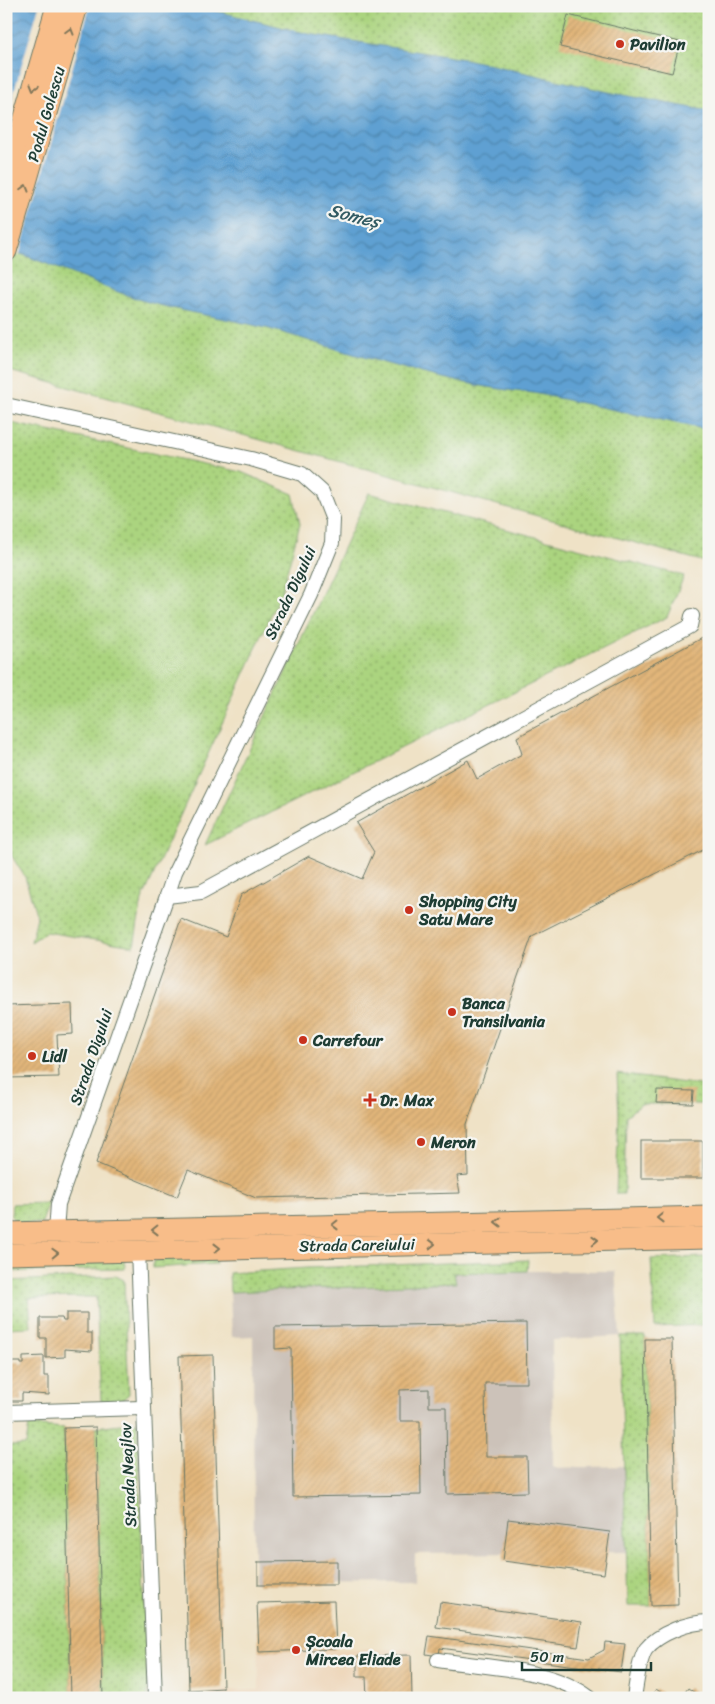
<svg xmlns="http://www.w3.org/2000/svg" width="715" height="1704" viewBox="0 0 715 1704" font-family="Sriracha,sans-serif">
<style>
.built{fill:#eed7bb}
.industrial{fill:#ccc2b9}
.grass{fill:url(#grass-dots);stroke:#65885a}
.water{fill:url(#water-waves);stroke:#3e6e83}
.pier{fill:#efe2c6}
.building{fill:url(#building-hatch)}
.lines{fill:none;stroke-linecap:round;stroke-linejoin:round}
.street-casing{stroke:#687767;stroke-width:16}
.primary-casing{stroke:#687767;stroke-width:23}
.street{stroke:#fff;stroke-width:14}
.primary{stroke:#f8bd89;stroke-width:21}
.oneway{stroke:#81775a}
.poi-dot{fill:#c8321e;stroke:#f6f6f2;stroke-width:2}
.labels{text-anchor:middle;dominant-baseline:central;stroke-width:4.5;stroke-linejoin:round;paint-order:stroke}
.poi-label{font-size:16px;font-weight:bold;fill:#1f3d34;stroke:#f6f6f2;text-anchor:start}
.street-label{font-size:16px;fill:#1f3d34;stroke:#f6f6f2}
.water-label{font-size:18px;font-style:italic;fill:#325b63;stroke:#f6f6f2}
</style>
<defs>
<pattern id="grass-dots" width="8" height="8" patternUnits="userSpaceOnUse" patternTransform="scale(1.25)"><rect width="8" height="8" fill="#abd47f"/><path d="M2 2h.1M6 6h.1" fill="none" stroke="#8bad69" stroke-width="1.8" stroke-linecap="round"/></pattern>
<pattern id="water-waves" width="16" height="10" patternUnits="userSpaceOnUse" patternTransform="scale(1.25)"><rect width="16" height="10" fill="#5ea0d2"/><path d="M0 5q4-4 8 0t8 0" fill="none" stroke="#4d84ab"/></pattern>
<pattern id="building-hatch" width="6" height="6" patternUnits="userSpaceOnUse" patternTransform="scale(1.25)"><rect width="6" height="6" fill="#e2b67a"/><path d="M-1 1l2-2M0 6l6-6M5 7l2-2" fill="none" stroke="#c19d6a"/></pattern>
</defs>
<rect width="100%" height="100%" fill="#f6f6f2"/>
<filter id="ink" filterUnits="userSpaceOnUse"><feTurbulence type="fractalNoise" baseFrequency=".02" numOctaves="2"/><feDisplacementMap in="SourceGraphic" scale="10" xChannelSelector="R" yChannelSelector="G"/><feConvolveMatrix kernelMatrix="1 2 1 2 8 2 1 2 1" color-interpolation-filters="sRGB"/></filter>
<filter id="wash" filterUnits="userSpaceOnUse"><feTurbulence type="fractalNoise" baseFrequency=".0096" numOctaves="4" result="noise"/><feDisplacementMap in="SourceGraphic" scale="20" xChannelSelector="R" yChannelSelector="G"/><feGaussianBlur stdDeviation="1.12" result="paint"/><feColorMatrix in="noise" values="0 0 0 0 0 0 0 0 0 0 0 0 0 0 0 0 0 1.4 0 .05"/><feComposite in="paint" operator="in"/></filter>
<g filter="url(#wash)">
<rect width="100%" height="100%" fill="#efe2c6"/>
<!-- built -->
<path class="built" d="M334,1601l1,49 77,-1 1,49h-203v-7l49,-1 -1,-88z"/>
<!-- industrial -->
<path class="industrial" d="M527,1271h88l5,65 -68,4 1,128 72,-2 2,86 -212,2v28l-161,1 -1,-247 -21,1 -2,-45 226,-9 -2,-10z"/>
<!-- grass -->
<g class="grass">
<path d="M6,6h703v557l-703,-193z"/>
<path d="M6,422l235,50 52,22 7,30 -19,69 -139,307 -8,46 -88,-14 -15,10 6,-25 -12,-40 -19,-30z"/>
<path d="M369,493l315,83 -17,41 -462,228z"/>
<path d="M617,1074l92,12v18h-68l-15,12 -2,78h-8l3,-79z"/>
<path d="M48,1203l-6,20h-25l-6,-7 1,-12z"/>
<path d="M213,1252l3,12 -63,4v-7z"/>
<path d="M124,1256l1,13 -119,3v-12z"/>
<path d="M709,1257v68l-54,2 -4,-68z"/>
<path d="M528,1260l-1,11 -73,2 2,10 -226,9 -1,-19 78,-5z"/>
<path d="M116,1276l8,4 5,114 -9,8 -19,-1 -5,-104 -67,1 2,29 -25,1v-47z"/>
<path d="M620,1336h25v3l6,267h-23z"/>
<path d="M137,1422l11,276h-45l-7,-271z"/>
<path d="M29,1425l35,3 7,270h-65v-204l5,-3 -1,-45 16,-1z"/>
</g>
<!-- water -->
<path class="water" d="M6,6h190l113,28 161,26 143,33 96,18v319l-175,-37c-82,-7 -171,-36 -250,-60 -47,-14 -96,-19 -143,-33 -46,-15 -89,-36 -135,-51z"/>
<!-- pier -->
<path class="pier" d="M39,6h51l-71,250 -13,-4v-133z"/>
<g id="blocks">
<!-- building -->
<g class="building">
<path d="M568,15l112,27 -8,31 -112,-26z"/>
<path d="M709,634v213l-177,89 -65,188 1,51 -11,1 3,17 -204,5 -68,-28 -11,27 -81,-34 85,-244 45,18 15,-42 68,-39 53,23 12,-27 -18,-29 112,-63 9,19 45,-25 -5,-17z"/>
<path d="M72,1004l1,30 -16,1 2,42 -53,1v-72z"/>
<path d="M657,1090l37,1 -1,13 -37,-1z"/>
<rect x="641" y="1141" width="62" height="37"/>
<path d="M66,1313h21v20h5v18l-27,-2v8l-19,1v-20h-6v-20h22l1,3h3z"/>
<path d="M526,1323l1,60h-42l1,74h41l1,35 -81,2 -1,-87h-17v-18l-29,1v31h20l1,74 -128,2 -2,-149 -16,1v-22z"/>
<path d="M645,1339h27l6,266 -27,1z"/>
<path d="M213,1355l10,333 -34,2 -10,-334z"/>
<path d="M44,1356v20h5v19l-27,-2v8h-16v-39h14v2h3v-7z"/>
<path d="M96,1427l7,271h-32l-7,-270z"/>
<path d="M508,1519l102,13 -6,42 -101,-13z"/>
<path d="M337,1561v24h-79v-23z"/>
<path d="M334,1601l2,48 -77,3 -2,-49z"/>
<path d="M440,1602l142,20 -4,25 -142,-20z"/>
<path d="M429,1636l160,22 15,-8 1,-8 20,2 -4,28 -181,-24 -1,8 -13,-2z"/>
<path d="M411,1655l1,43h-45l-1,-21h-9v-21z"/>
<path d="M688,1688l14,10h-21z"/>
<path d="M656,1689l13,9h-19z"/>
</g>
</g>
</g>
<g filter="url(#ink)">
<use href="#blocks" fill-opacity="0" stroke="#687767" stroke-width="1"/>
<g class="lines">
<!-- street casing -->
<g class="street-casing">
<g id="street">
<path d="M6,405l245,54 51,15 20,18 11,28 -1,23 -21,52 -136,277 -8,24"/>
<path d="M56,1232l2,-28 109,-308 34,-4 489,-266 2,-10"/>
<path d="M138,1250l17,448"/>
<path d="M6,1412l136,-4"/>
<path d="M438,1660c49,8 111,7 152,38"/>
<path d="M634,1698c2,-12 5,-39 12,-49 13,-16 43,-27 63,-27"/>
</g>
</g>
<!-- primary casing -->
<g class="primary-casing">
<g id="primary">
<path d="M6,183l51,-177"/>
<path d="M6,251l71,-245"/>
<path d="M6,1233l703,-16"/>
<path d="M6,1254l703,-16"/>
</g>
</g>
<!-- street -->
<use href="#street" class="street"/>
<!-- primary -->
<use href="#primary" class="primary"/>
</g>
<!-- one-way arrows -->
<defs><path id="oneway-chevron" d="M-2-3.5L2.5 0L-2 3.5" fill="none" stroke-width="1.6" stroke-linecap="round" stroke-linejoin="round" transform="scale(1.25)"/></defs>
<g class="oneway">
<use href="#oneway-chevron" transform="translate(70 31) rotate(-74)"/>
<use href="#oneway-chevron" transform="translate(34 87) rotate(106)"/>
<use href="#oneway-chevron" transform="translate(25 188) rotate(-74)"/>
<use href="#oneway-chevron" transform="translate(660 1218) rotate(179)"/>
<use href="#oneway-chevron" transform="translate(498 1222) rotate(179)"/>
<use href="#oneway-chevron" transform="translate(335 1225) rotate(179)"/>
<use href="#oneway-chevron" transform="translate(155 1230) rotate(179)"/>
<use href="#oneway-chevron" transform="translate(595 1240) rotate(-2)"/>
<use href="#oneway-chevron" transform="translate(432 1244) rotate(-1)"/>
<use href="#oneway-chevron" transform="translate(217 1248) rotate(-1)"/>
<use href="#oneway-chevron" transform="translate(55 1253) rotate(-2)"/>
</g>
</g>
<!-- markers -->
<g class="poi-dot">
<circle cx="620" cy="44" r="5"/>
<circle cx="409" cy="910" r="5"/>
<circle cx="452" cy="1012" r="5"/>
<circle cx="303" cy="1040" r="5"/>
<circle cx="32" cy="1056" r="5"/>
<path d="M367.5 1092.5h5v5h5v5h-5v5h-5v-5h-5v-5h5z"/>
<circle cx="421" cy="1142" r="5"/>
<circle cx="296" cy="1650" r="5"/>
</g>
<g class="labels">
<!-- poi labels -->
<g class="poi-label">
<text x="630" y="44">Pavilion</text>
<text x="419" y="901">Shopping City<tspan x="419" dy="18">Satu Mare</tspan></text>
<text x="462" y="1003">Banca<tspan x="462" dy="18">Transilvania</tspan></text>
<text x="313" y="1040">Carrefour</text>
<text x="42" y="1056">Lidl</text>
<text x="380" y="1100">Dr. Max</text>
<text x="431" y="1142">Meron</text>
<text x="306" y="1641">Școala<tspan x="306" dy="18">Mircea Eliade</tspan></text>
</g>
<!-- street labels -->
<g class="street-label">
<text transform="translate(46 114) rotate(-74)">Podul Golescu</text>
<text transform="translate(290 593) rotate(-65)">Strada Digului</text>
<text transform="translate(91 1057) rotate(-71)">Strada Digului</text>
<text transform="translate(357 1245) rotate(-1)">Strada Careiului</text>
<text transform="translate(128 1475) rotate(-93)">Strada Neajlov</text>
</g>
<!-- water labels -->
<g class="water-label">
<text transform="translate(354 216) rotate(14)">Someș</text>
</g>
</g>
<!-- margin -->
<rect width="715" height="1704" fill="none" stroke="#f6f6f2" stroke-width="25"/>
<!-- scale -->
<path d="M522 1662v8h129v-8" fill="none" stroke="#1f3d34" stroke-width="2.5"/>
<text x="530" y="1662" font-size="15" fill="#1f3d34" stroke="#f6f6f2" stroke-width="4" paint-order="stroke">50 m</text>
</svg>
